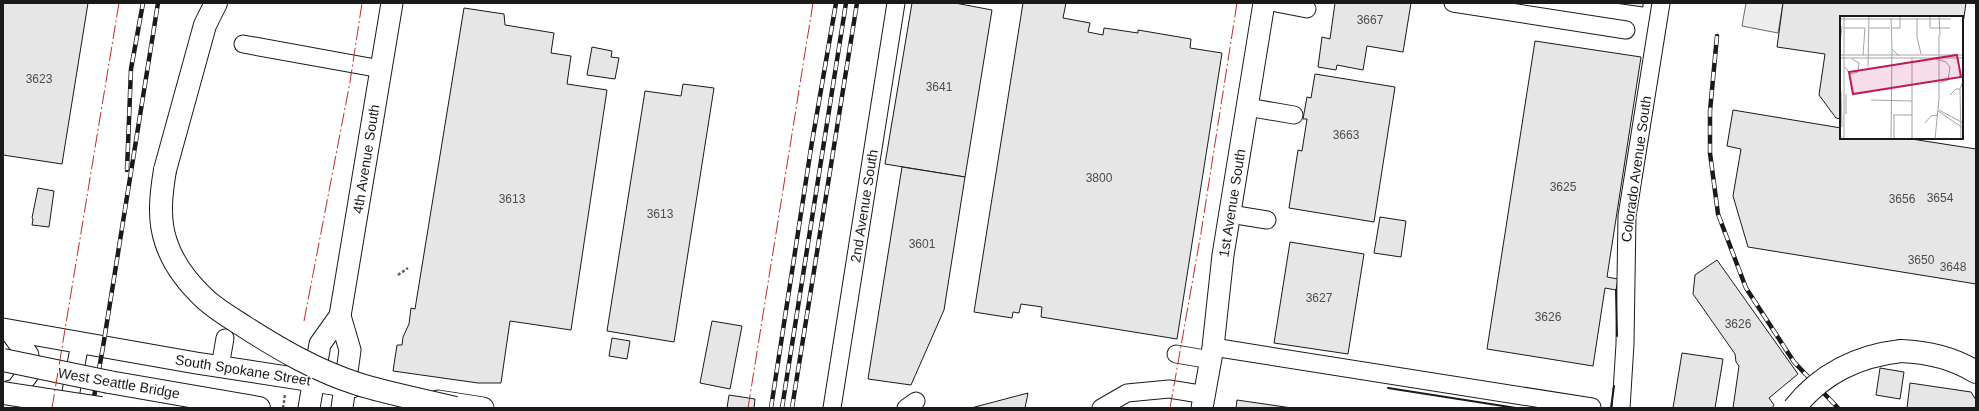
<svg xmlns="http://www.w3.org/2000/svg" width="1979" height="411" viewBox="0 0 1979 411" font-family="Helvetica,sans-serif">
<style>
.parking{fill:#ededed;stroke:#6a6a6a}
.building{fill:#e6e6e6;stroke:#1a1a1a}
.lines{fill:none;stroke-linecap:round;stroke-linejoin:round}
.minor-casing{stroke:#1a1a1a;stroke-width:19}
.major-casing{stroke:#1a1a1a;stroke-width:23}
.highway-casing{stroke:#1a1a1a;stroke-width:24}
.path{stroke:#5f5f5f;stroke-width:2.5;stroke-dasharray:3 2;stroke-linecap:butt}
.minor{stroke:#fff;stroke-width:17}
.major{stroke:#fff;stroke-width:21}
.highway{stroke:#fff;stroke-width:22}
.rail-casing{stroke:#1a1a1a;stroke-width:4.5}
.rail{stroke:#fff;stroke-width:3;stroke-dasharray:9;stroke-linecap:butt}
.highway-bridge-casing{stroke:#1a1a1a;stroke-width:24;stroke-linecap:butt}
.highway-bridge{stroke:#fff;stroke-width:22}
.wall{stroke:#1a1a1a;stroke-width:2}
.power{stroke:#c62828;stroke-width:1;stroke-dasharray:14 3 2 3;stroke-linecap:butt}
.labels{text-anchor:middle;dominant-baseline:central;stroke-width:3;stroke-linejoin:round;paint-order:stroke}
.number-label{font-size:12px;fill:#4d4d4d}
.street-label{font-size:14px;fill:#1a1a1a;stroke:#fff}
.inset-road{fill:none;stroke:#a3a3a3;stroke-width:1}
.view{fill:#c2185b;fill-opacity:0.15;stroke:#c2185b;stroke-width:2}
.inset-edge{fill:none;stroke:#1a1a1a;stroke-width:2}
</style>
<rect width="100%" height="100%" fill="#fff"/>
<!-- parking -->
<path class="parking" d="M1746,3h37l-5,30 -36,-7z"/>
<!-- building -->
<g class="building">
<path d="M3,3h85l-26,161 -59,-9z"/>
<path d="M912,3h43l37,7 -27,167 -80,-13z"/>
<path d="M1023,3h43l-3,15 27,5 -2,9 15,3 1,-7 34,5v-3l53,9 -1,9 32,5 -45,286 -136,-22 1,-10 -21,-3 -2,9 -6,-1 -1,6 -38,-6z"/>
<path d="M1335,3h76l-8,49 -36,-6 -4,24 -26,-5 -1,5 -18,-3 4,-30 8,2z"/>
<path d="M1615,3h28v4z"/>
<path d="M1783,3h183l-4,28v-14h-121v102l-5,-1 -17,-23 6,-41 -48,-7z"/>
<path d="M464,8l40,6 1,11 49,8 -3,20 20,3 -4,28 40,6 -36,240 -61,-9 -9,62h-23l-85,-12 4,-26h5l1,-8 6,-13 2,-16 4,1z"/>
<path d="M1535,41l106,16 -34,220 11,2 -2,11 -11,-2 -12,78 -106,-17z"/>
<path d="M592,47l20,4 -1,6 8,1 -4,21 -28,-4z"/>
<path d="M1315,74l80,13 -21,135 -85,-14 9,-58 4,1 5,-32h-4l4,-22 4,1z"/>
<path d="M683,84l31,4 -40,254 -67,-11 38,-240 36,5z"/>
<path d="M1733,110l108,18v10h64l71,11v135l-228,-37 -15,-51 8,-47 -14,-3z"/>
<path d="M902,167l63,10 -21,133 -33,75 -43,-6z"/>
<path d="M38,188l16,3 -5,36 -17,-2 1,-6 -1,-1z"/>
<path d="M1380,217l26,4 -5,36 -27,-4z"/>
<path d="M1290,242l74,12 -16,100 -74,-11z"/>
<path d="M1717,260l81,114 -29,24 5,7 -2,3h-39l6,-42 -3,-4 -1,-8 -42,-60 2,-19z"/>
<path d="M712,321l30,5 -12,63 -30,-6z"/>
<path d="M612,338l18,3 -3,18 -18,-3z"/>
<path d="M1682,353l41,6 -8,49h-42z"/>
<path d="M1880,368l24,4 -4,27 -24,-4z"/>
<path d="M1910,383l61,9 5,8v8h-69z"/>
<path d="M1028,393l-3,15h-54z"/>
<path d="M729,395l26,4 -1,9h-27z"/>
<path d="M1237,400l55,8h-56z"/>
</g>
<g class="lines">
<!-- minor casing -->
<g class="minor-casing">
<g id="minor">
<path d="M1276,3l31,6"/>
<path d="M1453,3l173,27"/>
<path d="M243,44l138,25"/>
<path d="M1247,107l47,8"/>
<path d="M1230,214l37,6"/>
<path d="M1213,347l379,60"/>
<path d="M1176,354l35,6"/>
<path d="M220,367l5,-29"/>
<path d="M68,408l12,-65"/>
<path d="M832,408l64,-405"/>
<path d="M906,408l10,-7"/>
<path d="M1101,408l26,-15 42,-4 37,6"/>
<path d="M1621,408l4,-64 2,-128 34,-213"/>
</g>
</g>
<!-- major casing -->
<g class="major-casing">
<g id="major">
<path d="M3,329l193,34 156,24"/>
<path d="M3,393l13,-3 12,-16v-19l-18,-24"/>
<path d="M438,401l45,7"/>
<path d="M309,408l11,-64 20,-28"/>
<path d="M342,408l8,-58 -10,-34 52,-313"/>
<path d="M1202,408l11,-61 10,-92 41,-252"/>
</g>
</g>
<!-- highway casing -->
<g class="highway-casing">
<g id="highway">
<path d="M165,170l40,-145 11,-22"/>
<path d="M1901,351c27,1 52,7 75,21"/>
<path d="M109,382l150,26"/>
</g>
</g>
<!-- path -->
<g class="path">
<path d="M398,275l10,-7"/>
<path d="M283,408l2,-13"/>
</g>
<!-- minor -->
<use href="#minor" class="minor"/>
<!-- major -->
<use href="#major" class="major"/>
<!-- highway -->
<use href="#highway" class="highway"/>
<!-- rail casing -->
<g class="rail-casing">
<g id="rail">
<path d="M1717,36l-7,75v42l8,61 28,74 48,74 44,46"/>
<path d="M127,170l4,-101 12,-66"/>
<path d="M92,408l11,-61 55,-344"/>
<path d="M771,408l40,-260 25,-145"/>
<path d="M782,408l64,-405"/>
<path d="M792,408l65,-405"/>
</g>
</g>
<!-- rail -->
<use href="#rail" class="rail"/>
<!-- highway-bridge casing -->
<g class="highway-bridge-casing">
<g id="highway-bridge">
<path d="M165,170c-4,24 -7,49 1,72 7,22 23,42 39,57 12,11 26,19 40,28 36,23 72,44 113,57 32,10 65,16 97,24"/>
<path d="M3,360l106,22"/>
<path d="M3,393l98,15"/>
<path d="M1794,408c28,-35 63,-52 107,-57"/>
</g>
</g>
<!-- highway-bridge -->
<use href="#highway-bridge" class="highway-bridge"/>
<!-- wall -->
<g class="wall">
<path d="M1616,290l1,46"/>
<path d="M1388,388l128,20"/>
<path d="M1611,408l3,-22"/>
</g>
<!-- power -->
<g class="power">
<path d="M304,321l46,-239 12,-79"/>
<path d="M52,408l67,-405"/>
<path d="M748,408l65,-405"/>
<path d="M1170,408l31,-175 36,-230"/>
</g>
</g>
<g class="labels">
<!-- number labels -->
<g class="number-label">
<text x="1370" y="20">3667</text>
<text x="39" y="79">3623</text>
<text x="939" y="87">3641</text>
<text x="1346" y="135">3663</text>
<text x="1099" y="178">3800</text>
<text x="1563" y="187">3625</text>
<text x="1940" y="198">3654</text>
<text x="512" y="199">3613</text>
<text x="1902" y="199">3656</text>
<text x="660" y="214">3613</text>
<text x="922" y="244">3601</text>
<text x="1921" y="260">3650</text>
<text x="1953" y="267">3648</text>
<text x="1319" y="298">3627</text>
<text x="1548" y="317">3626</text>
<text x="1738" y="324">3626</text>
</g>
<!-- street labels -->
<g class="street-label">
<text transform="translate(366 159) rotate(-81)">4th Avenue South</text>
<text transform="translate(1636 169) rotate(-82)">Colorado Avenue South</text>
<text transform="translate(1232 203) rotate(-81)">1st Avenue South</text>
<text transform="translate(864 206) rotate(-81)">2nd Avenue South</text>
<text transform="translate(243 370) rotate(9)">South Spokane Street</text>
<text transform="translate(119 383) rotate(10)">West Seattle Bridge</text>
</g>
</g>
<!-- overview -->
<g transform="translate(1840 16)">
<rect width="123" height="123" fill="#fff"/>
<path class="inset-road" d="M4,0v123M90,0v12h20M99,0l1,19M51,2l1,31 7,7M77,2v19l4,17M0,3h111M4,12h21l-2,27M29,12h21M52,12h8v-12M0,28l2,-18M0,39h123M0,42h123M72,42v81M96,43l10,3 4,5 -2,13 -9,3M5,51l5,7 8,-2 1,-9 -7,-4M28,51l1,-51M1,75l1,36M110,79l6,-6h4M31,84l41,1M99,94l24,13M98,95l25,17M6,98v-20M53,99h19M85,107l6,-7 6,-1M51,123l1,-90M54,123v-24M95,123l4,-40v-64M121,123l-1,-50 3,-8"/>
<path class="view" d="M117,39l4,22 -108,17 -4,-22z"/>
<rect width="123" height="123" class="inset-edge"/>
</g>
<!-- border -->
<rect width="1979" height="411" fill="none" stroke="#1a1a1a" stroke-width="8"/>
</svg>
